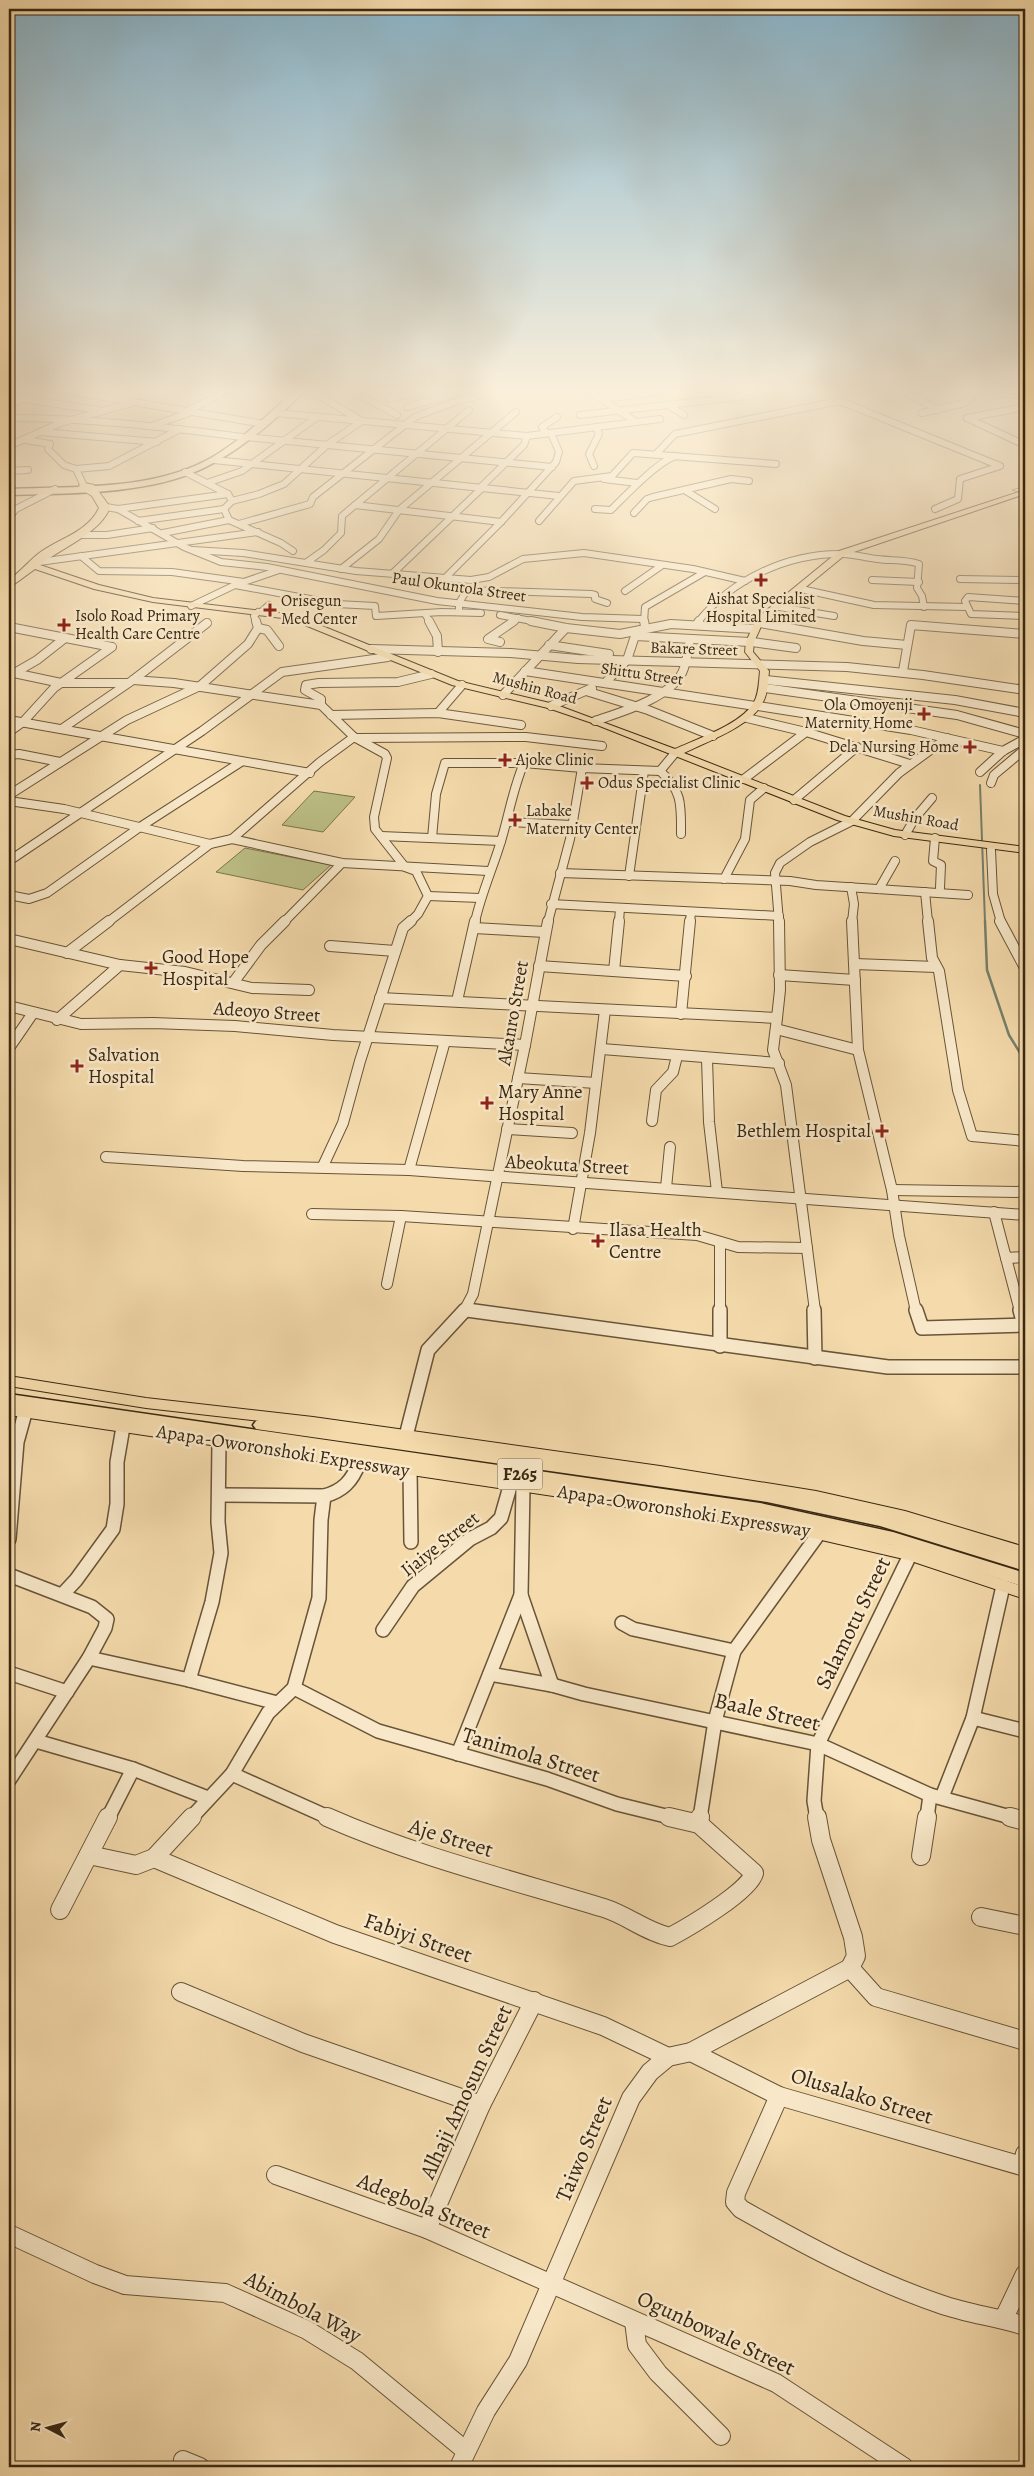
<svg xmlns="http://www.w3.org/2000/svg" width="1034" height="2476" viewBox="0 0 1034 2476" font-family="Alegreya,serif">
<style>
.green{fill:#bdc088;stroke:#7b744d}
.lines{fill:none;stroke-linecap:round;stroke-linejoin:round}
.stream-far2{stroke:#75806b;stroke-width:1}
.stream-far1{stroke:#75806b;stroke-width:2}
.stream{stroke:#75806b;stroke-width:2.5}
.minor-far4-casing{stroke:#685438;stroke-width:8}
.minor-far3-casing{stroke:#685438;stroke-width:10}
.minor-far2-casing{stroke:#685438;stroke-width:12}
.minor-far1-casing{stroke:#685438;stroke-width:16}
.minor-casing{stroke:#685438;stroke-width:20}
.major-casing{stroke:#392712;stroke-width:2}
.highway-casing{stroke:#392712;stroke-width:3}
.minor-far4{stroke:#f8e8c9;stroke-width:6}
.minor-far3{stroke:#f8e8c9;stroke-width:8}
.minor-far2{stroke:#f8e8c9;stroke-width:10}
.minor-far1{stroke:#f8e8c9;stroke-width:13}
.minor{stroke:#f8e8c9;stroke-width:18}
.major{fill:#f5dbac;fill-rule:evenodd}
.highway{fill:#f5dbac;fill-rule:evenodd}
.poi-dot{fill:#8f2418;stroke:#f8e8c9;stroke-width:2}
.labels{text-anchor:middle;dominant-baseline:central;stroke-width:5;stroke-linejoin:round;paint-order:stroke}
.far-street-label{font-size:16px;fill:#392712;stroke:#f8e8c9}
.far-poi-label{font-size:16px;fill:#392712;stroke:#f8e8c9;text-anchor:start}
.shield{fill:#f8e8c9;stroke:#726149;stroke-width:1}
.shield-label{font-size:18px;font-weight:bold;fill:#392712}
.poi-label{font-size:19px;fill:#392712;stroke:#f8e8c9;text-anchor:start}
.street-label{font-size:19px;fill:#392712;stroke:#f8e8c9}
.near-street-label{font-size:22px;fill:#392712;stroke:#f8e8c9}
</style>
<rect width="100%" height="100%" fill="#f5dbac"/>
<filter id="stains"><feTurbulence type="fractalNoise" baseFrequency=".004" numOctaves="4"/><feColorMatrix values="0 0 0 0 .2 0 0 0 0 .09 0 0 0 0 .02 0 0 0 .5 -.17"/></filter>
<radialGradient id="worn" r=".72"><stop offset=".6" stop-color="#630" stop-opacity="0"/><stop offset="1" stop-color="#630" stop-opacity=".3"/></radialGradient>
<!-- green -->
<g class="green">
<path d="M314,791l41,6 -32,35 -41,-7z"/>
<path d="M245,848l86,17 -28,25 -87,-18z"/>
</g>
<g class="lines">
<!-- stream-far2 -->
<path class="stream-far2" d="M1025,486l-13,4 13,5"/>
<!-- stream-far1 -->
<path class="stream-far1" d="M980,785l5,137"/>
<!-- stream -->
<path class="stream" d="M985,921l2,49 22,65 16,26"/>
<!-- minor-far4 casing -->
<g class="minor-far4-casing">
<g id="minor-far4">
<path d="M67,391l197,33"/>
<path d="M260,391l27,7"/>
<path d="M352,391l45,24"/>
<path d="M589,391l47,31 24,-3"/>
<path d="M904,391l34,19"/>
<path d="M980,391l45,5"/>
<path d="M142,395l31,-4"/>
<path d="M9,397l89,13"/>
<path d="M389,399l34,-8"/>
<path d="M602,399l63,-8"/>
<path d="M666,404l18,11"/>
<path d="M9,406l25,-15"/>
<path d="M407,407l48,-13"/>
<path d="M187,411l40,-20"/>
<path d="M276,413l251,23 109,-14"/>
<path d="M922,413l43,-10 15,-12"/>
<path d="M580,415l166,-19 19,-5"/>
<path d="M9,418c78,0 156,9 233,19"/>
<path d="M967,418l58,27"/>
<path d="M967,418l58,-11"/>
<path d="M154,425l35,-12"/>
<path d="M41,432l116,10"/>
<path d="M546,433l-4,-6 15,-10"/>
<path d="M247,437l305,30"/>
<path d="M26,440l24,4 -2,5 16,16 12,4 7,15"/>
<path d="M9,446l51,-23 69,-19"/>
<path d="M656,454l19,-20 165,-33 160,65 -40,13 -2,20 -23,10"/>
<path d="M214,460l345,36"/>
<path d="M594,466l-5,-12 10,-20 -3,-7"/>
<path d="M76,469l33,-3 71,-37"/>
<path d="M9,471l19,-1"/>
<path d="M185,472l43,22 4,7 -8,8 5,11 52,23 12,8"/>
<path d="M604,479l33,4"/>
<path d="M207,483l35,-12 75,-54"/>
<path d="M479,489l45,-44 3,-9"/>
<path d="M686,491l29,18"/>
<path d="M232,501l27,-7 25,-10 44,-40 34,-23 -39,-23 -19,-7"/>
<path d="M355,505l146,17"/>
<path d="M106,507l12,2 66,38 37,15 46,5 170,34 145,16 61,2"/>
<path d="M118,509l110,-15"/>
<path d="M595,509l16,1c14,-14 47,-49 65,-54"/>
<path d="M634,513l13,-14 6,-2 78,-18 18,2"/>
<path d="M9,517l7,-8 39,-20"/>
<path d="M138,521l86,-12"/>
<path d="M539,521l35,-40 38,-5 21,-23 143,11"/>
<path d="M239,524l71,-20 3,-7 102,-80 40,-15 42,-11"/>
<path d="M163,533l66,-13"/>
<path d="M80,535h27l46,-7"/>
<path d="M193,550l50,3 113,18 115,9 18,-3 34,-18 61,-6 109,16 52,12"/>
<path d="M81,556l18,15 73,1 72,10"/>
<path d="M39,562l219,-30"/>
<path d="M307,562l17,-12 17,-17 1,-17 127,-106"/>
<path d="M341,569l38,-30 20,-29 117,-98"/>
<path d="M393,573l88,-84"/>
<path d="M445,578l56,-56 55,-60 3,-10 -8,-19"/>
<path d="M960,579l65,1"/>
<path d="M872,580l47,2"/>
<path d="M235,585l102,19 38,2 1,10 66,-4 39,1"/>
<path d="M801,589l73,16 93,2"/>
<path d="M625,591l36,-25"/>
<path d="M1025,601l-57,-4 -3,4 6,13 54,2"/>
<path d="M191,606l44,-21 44,-15"/>
<path d="M779,607l55,9"/>
<path d="M459,610v-7l8,-13 124,4 4,1v4l12,4"/>
<path d="M261,612l8,-7"/>
<path d="M425,614l5,8"/>
<path d="M500,615l37,7"/>
<path d="M256,622l-2,-6 4,-4"/>
<path d="M512,622l6,-4"/>
<path d="M644,622l1,-15 60,-35"/>
<path d="M698,622c34,-43 90,-69 145,-68 11,0 23,4 34,5 14,2 28,0 42,5l-2,24 5,8 2,11"/>
</g>
</g>
<!-- minor-far3 casing -->
<g class="minor-far3-casing">
<g id="minor-far3">
<path d="M429,621l8,15 1,16"/>
<path d="M531,621l35,7 54,6 51,-10 84,5"/>
<path d="M644,621l1,5"/>
<path d="M760,623l103,18 44,4"/>
<path d="M697,624l2,-3"/>
<path d="M9,627l103,20 -58,41 -31,34 -14,10"/>
<path d="M258,628l9,2 12,16"/>
<path d="M500,642l-12,-3 26,-18"/>
<path d="M752,642l44,6"/>
<path d="M549,645l60,9"/>
<path d="M371,649l140,4 67,6 269,8 76,8 102,15"/>
<path d="M525,671l230,35"/>
<path d="M903,671l8,-46 114,9"/>
<path d="M9,672l52,11h67"/>
<path d="M11,675l26,-15 28,-22"/>
<path d="M766,680l189,20 70,13"/>
<path d="M605,683l22,-23 8,-24 115,6"/>
<path d="M765,688l192,27 68,19"/>
<path d="M586,691l62,19 65,26"/>
<path d="M503,695l63,-67"/>
<path d="M321,705v-6l-16,-9 1,-5 13,-2 79,-1 33,-8"/>
<path d="M551,706l41,-18"/>
<path d="M758,706l153,24 92,21"/>
<path d="M438,713l24,-28"/>
<path d="M331,715l107,-2 83,12"/>
<path d="M747,718l59,14 4,-3"/>
<path d="M9,720l301,53"/>
<path d="M595,721c26,-9 73,-22 87,-48 5,-10 6,-23 8,-34"/>
<path d="M63,728l70,-48 74,-57"/>
<path d="M354,737l31,17 2,4 -13,59 1,12 30,38 11,4 12,25 -10,18 -8,8"/>
<path d="M358,738l168,-1 76,9"/>
<path d="M9,755l10,-1 41,8"/>
<path d="M660,771c23,20 21,35 21,63"/>
<path d="M980,772l23,-21 22,-12"/>
<path d="M744,779l62,-47 104,32"/>
<path d="M991,783l3,-8 31,-26"/>
<path d="M9,795l118,-75 73,-34 48,-42 10,-16 -2,-7"/>
<path d="M794,800l63,-53"/>
<path d="M9,801l55,8 146,35"/>
<path d="M1025,801v2"/>
<path d="M507,822l65,3"/>
<path d="M905,835l10,-17 17,-20"/>
<path d="M381,836l120,5"/>
<path d="M432,838l4,-44 9,-31h79l58,5"/>
<path d="M935,838l-2,23 8,4 -1,23"/>
<path d="M232,839l110,24 146,8"/>
<path d="M991,850l2,44 8,28"/>
<path d="M9,861l193,-130 80,-59 106,-15"/>
<path d="M560,873l230,8 26,4 152,10"/>
<path d="M629,876l15,-105"/>
<path d="M724,879l21,-40 5,-39 14,-12"/>
<path d="M851,887l3,17 -2,18"/>
<path d="M879,889l16,-28"/>
<path d="M925,892l3,30"/>
<path d="M9,895l20,4 18,-6 93,-66 101,-65"/>
<path d="M428,896l52,2"/>
<path d="M551,904l228,12"/>
<path d="M108,922l102,-78 22,-5 88,-77 34,-25 -33,-32 -147,-22 -41,-3"/>
<path d="M284,922l58,-59"/>
<path d="M475,922c6,-28 18,-54 26,-81 8,-26 12,-53 23,-78"/>
<path d="M548,922l22,-83 12,-71 78,3 15,-18"/>
<path d="M619,922l1,-14"/>
<path d="M690,922l1,-10"/>
<path d="M779,922l-4,-49 5,-10 30,-21 42,-21 47,-48 48,-35"/>
</g>
</g>
<!-- minor-far2 casing -->
<g class="minor-far2-casing">
<g id="minor-far2">
<path d="M852,921l6,129 34,140 7,46 17,75"/>
<path d="M928,921l4,37 7,13 19,119 14,46 53,5"/>
<path d="M1000,921l25,47"/>
<path d="M474,928l71,4"/>
<path d="M9,939l111,26 65,7 67,16 57,2"/>
<path d="M330,946l65,5"/>
<path d="M67,953l42,-32"/>
<path d="M855,964l81,3"/>
<path d="M539,966l147,10"/>
<path d="M614,971l5,-50"/>
<path d="M779,975l76,5"/>
<path d="M233,983l28,-38 24,-24"/>
<path d="M380,998l397,20 3,-28 -1,-69"/>
<path d="M457,1001l18,-80"/>
<path d="M9,1006l72,18 72,-1 82,3 98,9 192,10"/>
<path d="M681,1014l9,-93"/>
<path d="M777,1018l-4,32 13,35 29,226"/>
<path d="M57,1020l63,-55"/>
<path d="M776,1029l82,21"/>
<path d="M9,1048l24,-35"/>
<path d="M602,1049l177,14"/>
<path d="M707,1059l2,63 8,70"/>
<path d="M518,1078l78,5"/>
<path d="M652,1121l4,-31 17,-18 4,-16"/>
<path d="M507,1129l65,4"/>
<path d="M106,1157l137,9 166,4 616,45"/>
<path d="M323,1166l20,-43 17,-62 43,-133 8,-7"/>
<path d="M409,1170l36,-129"/>
<path d="M666,1188l4,-41"/>
<path d="M892,1190l133,2"/>
<path d="M994,1212l12,46 19,-1"/>
<path d="M312,1214l89,2 296,19 41,12 69,1"/>
<path d="M573,1229l17,-96 15,-123"/>
<path d="M720,1242v69"/>
<path d="M1006,1258l14,53"/>
<path d="M387,1284l14,-68"/>
<path d="M465,1310l10,1"/>
<path d="M464,1311l9,-17 52,-249 23,-124"/>
</g>
</g>
<!-- minor-far1 casing -->
<g class="minor-far1-casing">
<g id="minor-far1">
<path d="M467,1310l421,57h137"/>
<path d="M720,1310v36"/>
<path d="M814,1310l1,48"/>
<path d="M916,1310l6,18 103,-3"/>
<path d="M1020,1310l4,15"/>
<path d="M406,1436l22,-86 37,-40"/>
<path d="M410,1470l1,72"/>
<path d="M220,1495l104,1c19,-5 28,-15 35,-33"/>
<path d="M9,1539l8,-97 8,-29"/>
<path d="M9,1575l83,32 15,12 -2,9 -16,30 -80,122"/>
<path d="M62,1595l14,-15 37,-51 4,-25v-42l6,-35"/>
<path d="M521,1595l31,90"/>
<path d="M622,1623l11,6 101,22"/>
<path d="M383,1630l30,-44 57,-47 21,-11 10,-10 10,-35"/>
<path d="M89,1658l100,22 88,23"/>
<path d="M9,1673l58,19"/>
<path d="M490,1674l62,11 32,9 234,50 112,51 84,23"/>
<path d="M189,1680l23,-78 9,-49 -3,-31 1,-80"/>
<path d="M294,1688l84,43 169,48 70,25 57,14"/>
<path d="M973,1718l52,13"/>
<path d="M36,1741l97,28 75,29"/>
<path d="M458,1754l63,-159 2,-108"/>
<path d="M232,1774l98,44"/>
<path d="M942,1797l31,-79 30,-132"/>
<path d="M108,1818l25,-49"/>
<path d="M191,1818l41,-44 36,-61 26,-25 25,-90 2,-78 3,-24"/>
<path d="M700,1818l15,-97 19,-70 86,-119"/>
<path d="M817,1818l-3,-17 4,-57 92,-189"/>
<path d="M927,1818l3,-23"/>
</g>
</g>
<!-- minor casing -->
<g class="minor-casing">
<g id="minor">
<path d="M327,1817c88,39 185,63 277,91 23,7 42,24 66,29 17,-9 80,-46 84,-64l-55,-49 -30,-7"/>
<path d="M817,1817l4,23 32,97 3,19 -6,12"/>
<path d="M1010,1817l15,4"/>
<path d="M699,1824l1,-7"/>
<path d="M89,1855l47,10 18,-7 38,-41"/>
<path d="M921,1856l6,-39"/>
<path d="M154,1858l181,76 268,92 65,31"/>
<path d="M60,1910l48,-93"/>
<path d="M981,1917l44,9"/>
<path d="M850,1968l26,29 149,44"/>
<path d="M181,1992l122,51 178,62"/>
<path d="M691,2052l88,44 246,71"/>
<path d="M779,2096l-43,97 -1,9 6,7c64,36 129,71 199,95 28,10 57,13 85,22"/>
<path d="M1022,2166l3,-12"/>
<path d="M276,2175l151,54 349,154 128,84"/>
<path d="M427,2229l54,-124 53,-104"/>
<path d="M9,2234l86,40 30,11 100,8 82,37 50,31 109,90"/>
<path d="M1004,2318l21,-44"/>
<path d="M634,2321l3,24 21,28 63,63"/>
<path d="M183,2460l17,7"/>
<path d="M459,2467l27,-56 32,-50 113,-263 19,-26 18,-15 23,-5 159,-84"/>
</g>
</g>
<!-- major casing -->
<g class="major-casing">
<g id="major">
<path d="M80,482l14,3 16,22c-9,26 -49,41 -70,58l59,20 54,13 142,17 163,66 96,23 121,45c22,-10 67,-25 79,-47 5,-8 5,-22 6,-31l-15,-19 1,-10 10,-23 83,-68 186,-61v4l-180,61 -82,67 -9,20 -1,10 16,19c-1,9 -1,23 -6,31 -11,24 -57,40 -79,51l161,63 50,14 130,17v6l-131,-17 -57,-16 -245,-97 -44,-15 -96,-23 -162,-66 -137,-17 -59,-13 -59,-20 -26,19v-8c11,-8 19,-18 29,-26 21,-16 49,-21 61,-46l-7,-12 -13,-8z"/>
<path d="M9,1376l137,22 167,19 347,49 156,25 89,20 120,36v12l-121,-37 -88,-21 -156,-25 -347,-49 -167,-19 -137,-22z"/>
<path d="M9,1405l765,112 136,32 115,38v12l-117,-39 -134,-31 -765,-114z"/>
</g>
</g>
<!-- highway casing -->
<g class="highway-casing">
<g id="highway">
<path d="M295,391h9c-27,29 -71,65 -107,80 -54,24 -130,22 -188,24v-6c66,-3 143,2 202,-31 31,-18 57,-44 84,-67z"/>
<path d="M9,1394l751,109 133,29 132,41v14l-134,-42 -131,-28 -751,-111z"/>
<path d="M262,1419l505,71 115,23 143,44v14l-145,-45 -113,-24 -511,-73 -3,-4 3,-4z"/>
</g>
</g>
<!-- minor-far4 -->
<use href="#minor-far4" class="minor-far4"/>
<!-- minor-far3 -->
<use href="#minor-far3" class="minor-far3"/>
<!-- minor-far2 -->
<use href="#minor-far2" class="minor-far2"/>
<!-- minor-far1 -->
<use href="#minor-far1" class="minor-far1"/>
<!-- minor -->
<use href="#minor" class="minor"/>
<!-- major -->
<use href="#major" class="major"/>
<!-- highway -->
<use href="#highway" class="highway"/>
</g>
<!-- sky -->
<linearGradient id="sky" x2="0" y2="1"><stop stop-color="#8ab7ce"/><stop offset="0.53" stop-color="#faefda"/><stop offset="1" stop-color="#faefda" stop-opacity="0"/></linearGradient>
<rect width="1034" height="738" fill="url(#sky)"/>
<!-- markers -->
<g class="poi-dot">
<path d="M758.5 572.5h5v5h5v5h-5v5h-5v-5h-5v-5h5z"/>
<path d="M267.5 602.5h5v5h5v5h-5v5h-5v-5h-5v-5h5z"/>
<path d="M61.5 617.5h5v5h5v5h-5v5h-5v-5h-5v-5h5z"/>
<path d="M921.5 706.5h5v5h5v5h-5v5h-5v-5h-5v-5h5z"/>
<path d="M967.5 739.5h5v5h5v5h-5v5h-5v-5h-5v-5h5z"/>
<path d="M502.5 752.5h5v5h5v5h-5v5h-5v-5h-5v-5h5z"/>
<path d="M584.5 775.5h5v5h5v5h-5v5h-5v-5h-5v-5h5z"/>
<path d="M512.5 812.5h5v5h5v5h-5v5h-5v-5h-5v-5h5z"/>
<path d="M148.5 960.5h5v5h5v5h-5v5h-5v-5h-5v-5h5z"/>
<path d="M74.5 1058.5h5v5h5v5h-5v5h-5v-5h-5v-5h5z"/>
<path d="M484.5 1095.5h5v5h5v5h-5v5h-5v-5h-5v-5h5z"/>
<path d="M879.5 1123.5h5v5h5v5h-5v5h-5v-5h-5v-5h5z"/>
<path d="M595.5 1233.5h5v5h5v5h-5v5h-5v-5h-5v-5h5z"/>
</g>
<g class="labels">
<!-- far-street labels -->
<g class="far-street-label">
<text transform="translate(459 587) rotate(8)">Paul Okuntola Street</text>
<text transform="translate(694 649) rotate(2)">Bakare Street</text>
<text transform="translate(642 674) rotate(8)">Shittu Street</text>
<text transform="translate(535 688) rotate(15)">Mushin Road</text>
<text transform="translate(916 818) rotate(10)">Mushin Road</text>
</g>
<!-- far-poi labels -->
<g class="far-poi-label">
<text x="761" y="599" text-anchor="middle">Aishat Specialist<tspan x="761" dy="18">Hospital Limited</tspan></text>
<text x="281" y="601">Orisegun<tspan x="281" dy="18">Med Center</tspan></text>
<text x="75" y="616">Isolo Road Primary<tspan x="75" dy="18">Health Care Centre</tspan></text>
<text x="913" y="705" text-anchor="end">Ola Omoyenji<tspan x="913" dy="18">Maternity Home</tspan></text>
<text x="959" y="747" text-anchor="end">Dela Nursing Home</text>
<text x="516" y="760">Ajoke Clinic</text>
<text x="598" y="783">Odus Specialist Clinic</text>
<text x="526" y="811">Labake<tspan x="526" dy="18">Maternity Center</tspan></text>
</g>
<!-- shield labels -->
<rect class="shield" x="497.5" y="1458.5" width="45" height="31" rx="4"/>
<g class="shield-label">
<text x="520" y="1474">F265</text>
</g>
<!-- poi labels -->
<g class="poi-label">
<text x="162" y="957">Good Hope<tspan x="162" dy="22">Hospital</tspan></text>
<text x="88" y="1055">Salvation<tspan x="88" dy="22">Hospital</tspan></text>
<text x="498" y="1092">Mary Anne<tspan x="498" dy="22">Hospital</tspan></text>
<text x="871" y="1131" text-anchor="end">Bethlem Hospital</text>
<text x="609" y="1230">Ilasa Health<tspan x="609" dy="22">Centre</tspan></text>
</g>
<!-- street labels -->
<g class="street-label">
<text transform="translate(267 1012) rotate(4)">Adeoyo Street</text>
<text transform="translate(513 1013) rotate(-80)">Akanro Street</text>
<text transform="translate(567 1165) rotate(3)">Abeokuta Street</text>
<text transform="translate(283 1451) rotate(9)">Apapa-Oworonshoki Expressway</text>
<text transform="translate(684 1511) rotate(9)">Apapa-Oworonshoki Expressway</text>
<text transform="translate(440 1544) rotate(-38)">Ijaiye Street</text>
</g>
<!-- near-street labels -->
<g class="near-street-label">
<text transform="translate(853 1623) rotate(-64)">Salamotu Street</text>
<text transform="translate(767 1712) rotate(13)">Baale Street</text>
<text transform="translate(531 1755) rotate(17)">Tanimola Street</text>
<text transform="translate(451 1838) rotate(17)">Aje Street</text>
<text transform="translate(418 1938) rotate(19)">Fabiyi Street</text>
<text transform="translate(466 2092) rotate(-65)">Alhaji Amosun Street</text>
<text transform="translate(862 2096) rotate(17)">Olusalako Street</text>
<text transform="translate(584 2149) rotate(-67)">Taiwo Street</text>
<text transform="translate(424 2206) rotate(22)">Adegbola Street</text>
<text transform="translate(303 2307) rotate(28)">Abimbola Way</text>
<text transform="translate(716 2333) rotate(25)">Ogunbowale Street</text>
</g>
</g>
<!-- margin -->
<rect width="1034" height="2476" fill="none" stroke="#f5dbac" stroke-width="30"/>
<rect x="10" y="10" width="1014" height="2456" fill="none" stroke="#392712" stroke-width="2.5"/>
<rect x="15" y="15" width="1004" height="2446" fill="none" stroke="#392712"/>
<!-- north arrow -->
<g transform="translate(48 2428) rotate(276)" stroke="#f8e8c9" stroke-width="4" paint-order="stroke">
<path d="M0-4L9 19L0 12L-9 19Z" fill="#392712"/>
<text y="-8" font-size="14" font-weight="bold" text-anchor="middle" fill="#392712">N</text>
</g>
<rect width="100%" height="100%" filter="url(#stains)"/>
<rect width="100%" height="100%" fill="url(#worn)"/>
</svg>
